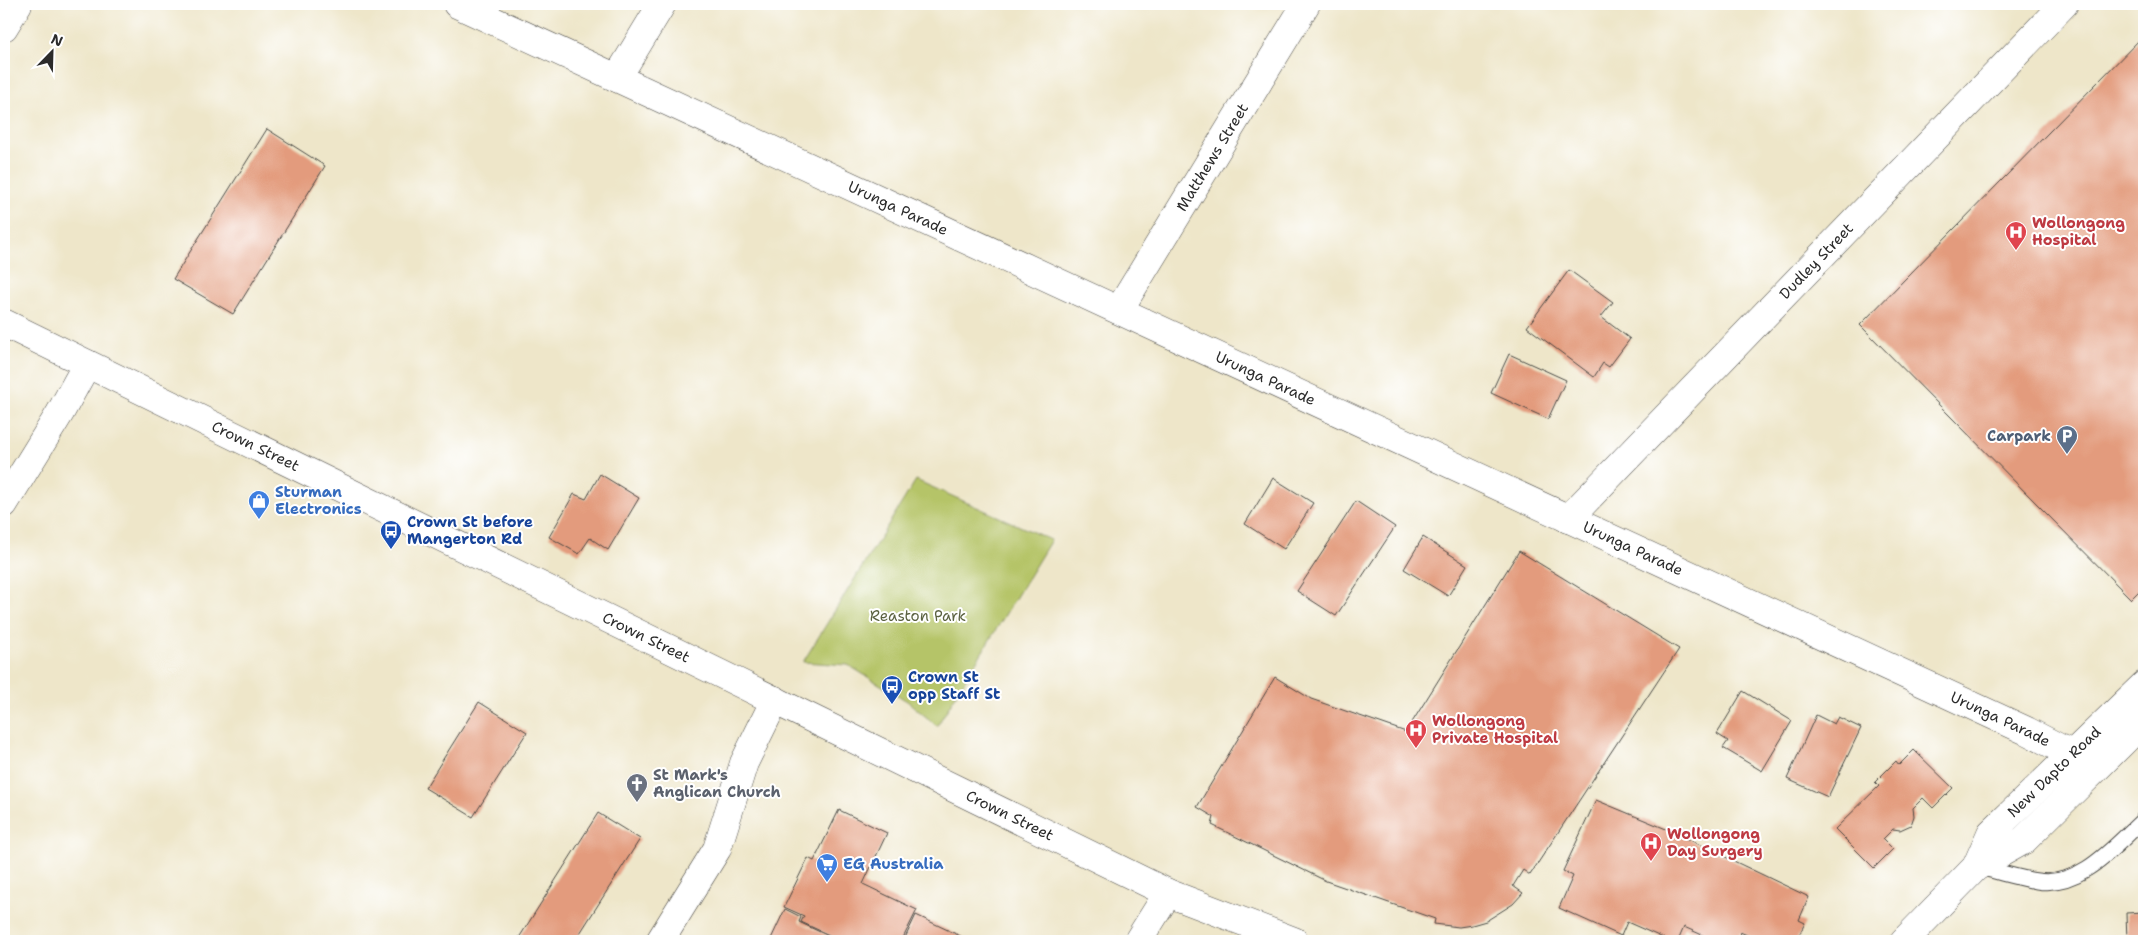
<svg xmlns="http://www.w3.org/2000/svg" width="2148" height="945" viewBox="0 0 2148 945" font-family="'Shantell Sans',sans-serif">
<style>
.green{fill:#b5c467;stroke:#707849}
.building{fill:#e39b7d}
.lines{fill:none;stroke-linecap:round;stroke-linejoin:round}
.service-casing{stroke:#484743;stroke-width:17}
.minor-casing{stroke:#484743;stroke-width:29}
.tertiary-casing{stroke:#484743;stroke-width:29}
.secondary-casing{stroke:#484743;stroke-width:29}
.primary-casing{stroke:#484743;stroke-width:29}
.service{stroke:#fff;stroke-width:15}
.minor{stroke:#fff;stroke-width:28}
.tertiary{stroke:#fff;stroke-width:28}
.secondary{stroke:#fff;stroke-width:28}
.primary{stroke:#fff;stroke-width:28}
.labels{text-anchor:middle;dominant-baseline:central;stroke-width:4;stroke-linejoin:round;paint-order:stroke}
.street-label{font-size:15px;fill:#2b2b2b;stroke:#fff}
.health-label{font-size:15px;font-weight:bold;fill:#be3a42;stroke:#fff;text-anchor:start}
.service-label{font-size:15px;font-weight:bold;fill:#4e5e75;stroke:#fff;text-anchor:end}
.shop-label{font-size:15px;font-weight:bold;fill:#366cbe;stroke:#fff;text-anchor:start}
.transit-label{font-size:15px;font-weight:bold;fill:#164399;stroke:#fff;text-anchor:start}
.park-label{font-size:15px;fill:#5b6140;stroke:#fff}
.worship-label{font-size:15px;font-weight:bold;fill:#5b616d;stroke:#fff;text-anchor:start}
</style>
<rect width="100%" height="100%" fill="#fff"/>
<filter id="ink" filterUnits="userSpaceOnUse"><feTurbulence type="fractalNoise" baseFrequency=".02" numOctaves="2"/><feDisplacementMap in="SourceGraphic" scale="10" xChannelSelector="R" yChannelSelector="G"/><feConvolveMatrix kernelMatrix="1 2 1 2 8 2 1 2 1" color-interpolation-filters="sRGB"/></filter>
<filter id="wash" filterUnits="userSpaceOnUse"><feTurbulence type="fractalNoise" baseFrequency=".0096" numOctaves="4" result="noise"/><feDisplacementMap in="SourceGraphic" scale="20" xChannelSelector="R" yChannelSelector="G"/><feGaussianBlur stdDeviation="1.12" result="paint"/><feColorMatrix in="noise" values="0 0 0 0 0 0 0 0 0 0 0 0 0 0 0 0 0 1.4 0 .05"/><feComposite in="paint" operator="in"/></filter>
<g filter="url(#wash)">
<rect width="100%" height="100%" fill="#eee6c9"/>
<!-- green -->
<path class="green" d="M916,480l135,60 -114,186 -30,-25 -59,-36 -45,-3z"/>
<g id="blocks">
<!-- building -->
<g class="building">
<path d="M2144,35v551l-13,13 -271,-274z"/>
<path d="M267,129l58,37 -92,148 -60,-35z"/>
<path d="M1569,270l44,32 -12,15 29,22 -21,28 -6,-4 -9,14 -67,-50z"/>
<path d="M1509,354l57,26 -18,39 -57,-26z"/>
<path d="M600,474l39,24 -31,52 -18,-12 -11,16 -30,-17 25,-43 12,5z"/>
<path d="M1273,478l40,25 -29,46 -39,-25z"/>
<path d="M1356,501l39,26 -59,89 -39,-25z"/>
<path d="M1423,537l44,28 -19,31 -44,-27z"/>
<path d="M1519,551l160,98 -149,226 -7,-5 -10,16 10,7 -10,11 -27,17 -14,4 -13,2 -25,-3 1,-5 -109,-38 -114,-56 2,-8 -17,-10 78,-130 36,22 95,33z"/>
<path d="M1743,691l49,30 -30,50 -39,-23 5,-7 -11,-7z"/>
<path d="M479,702l48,30 -54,85 -48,-29z"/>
<path d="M1816,715l18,9 4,-7 23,11 -33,69 -41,-18z"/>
<path d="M1914,750l39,38 -20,20 -10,-10 -10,10 1,8 -3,9 -11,5 -7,-1 -10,10 10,10 -19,19 -39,-39 44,-43 -4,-4 21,-21 3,4z"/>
<path d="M1596,800l75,31 138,66 -10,23 6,3 -9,18h-18l-8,-3 -1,3h-8l-21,-9 -3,9h-21l-32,-14 -6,14h-8l-43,-19 -6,14 -62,-28 14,-32 -10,-5z"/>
<path d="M839,810l48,23 -24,51 54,26 -14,28 6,3h-67l-41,-19 3,-6 -20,-9 24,-49 6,3z"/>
<path d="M598,813l42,26 -65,102h-58z"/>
<path d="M785,909l16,8 -2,5 40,19h-69z"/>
<path d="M2144,912v29h-17l-1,-28z"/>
<path d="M916,915l55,26h-59l-7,-3z"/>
</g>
</g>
</g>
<g filter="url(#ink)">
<use href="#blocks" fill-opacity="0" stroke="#484743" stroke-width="1"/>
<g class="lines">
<!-- service casing -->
<g class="service-casing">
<path id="service" d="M1977,867c20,4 40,11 60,14 44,7 78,-36 107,-62"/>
</g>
<!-- minor casing -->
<g class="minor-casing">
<g id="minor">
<path id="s1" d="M457,4l1570,727 46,24"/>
<path d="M4,27l14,-23"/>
<path d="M617,78l45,-74"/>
<path id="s2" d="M1119,310l187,-306"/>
<path id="s3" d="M1568,519l496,-515"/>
<path d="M660,941l57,-92 27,-86 31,-63"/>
<path d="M1138,941l30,-48"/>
</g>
</g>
<!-- tertiary casing -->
<g class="tertiary-casing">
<path id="tertiary" d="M4,504l56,-91 27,-49"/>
</g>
<!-- secondary casing -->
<g class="secondary-casing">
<g id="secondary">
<path id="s4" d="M1976,867l15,-34 153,-148"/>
<path d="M1904,941l72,-74 48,-27 120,-119"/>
</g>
</g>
<!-- primary casing -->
<g class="primary-casing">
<g id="primary">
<path id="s5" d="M4,323l1164,570 126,48"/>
</g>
</g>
<!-- service -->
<use href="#service" class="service"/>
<!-- minor -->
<use href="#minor" class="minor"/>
<!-- tertiary -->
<use href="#tertiary" class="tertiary"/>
<!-- secondary -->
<use href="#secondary" class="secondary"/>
<!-- primary -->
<use href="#primary" class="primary"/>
</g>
</g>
<!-- icons -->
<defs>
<g id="hospital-pin" transform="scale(1.125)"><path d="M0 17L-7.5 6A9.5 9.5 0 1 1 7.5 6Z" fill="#e0444e" stroke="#fff"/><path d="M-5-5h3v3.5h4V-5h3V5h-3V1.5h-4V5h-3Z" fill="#fff"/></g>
<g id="parking-pin" transform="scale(1.125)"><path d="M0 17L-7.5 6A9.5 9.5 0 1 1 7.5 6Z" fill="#5c6f8a" stroke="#fff"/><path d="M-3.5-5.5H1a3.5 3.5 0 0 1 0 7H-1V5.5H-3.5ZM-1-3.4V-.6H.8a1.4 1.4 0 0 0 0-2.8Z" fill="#fff"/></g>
<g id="shop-pin" transform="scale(1.125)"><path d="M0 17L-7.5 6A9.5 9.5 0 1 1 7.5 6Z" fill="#3f7fe0" stroke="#fff"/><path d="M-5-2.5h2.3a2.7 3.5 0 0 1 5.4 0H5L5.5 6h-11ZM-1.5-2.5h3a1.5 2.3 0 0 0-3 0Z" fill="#fff"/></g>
<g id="bus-pin" transform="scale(1.125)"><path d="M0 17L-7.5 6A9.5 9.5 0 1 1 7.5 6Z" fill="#1a4fb4" stroke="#fff"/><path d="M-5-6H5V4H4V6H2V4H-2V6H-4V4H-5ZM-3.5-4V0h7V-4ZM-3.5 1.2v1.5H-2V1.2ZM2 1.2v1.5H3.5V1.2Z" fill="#fff"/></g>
<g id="church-pin" transform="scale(1.125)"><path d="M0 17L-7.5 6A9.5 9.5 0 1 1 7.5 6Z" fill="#6b7280" stroke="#fff"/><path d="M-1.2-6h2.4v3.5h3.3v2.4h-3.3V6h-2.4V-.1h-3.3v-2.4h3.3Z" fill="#fff"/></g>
<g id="supermarket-pin" transform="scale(1.125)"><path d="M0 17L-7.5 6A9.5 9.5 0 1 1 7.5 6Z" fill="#3f7fe0" stroke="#fff"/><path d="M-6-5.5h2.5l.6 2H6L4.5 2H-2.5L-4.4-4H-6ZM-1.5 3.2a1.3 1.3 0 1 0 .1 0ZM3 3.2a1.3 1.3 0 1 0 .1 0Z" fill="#fff"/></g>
</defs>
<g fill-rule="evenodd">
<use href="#hospital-pin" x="2016" y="232"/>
<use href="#parking-pin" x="2067" y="436"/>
<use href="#shop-pin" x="259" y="501"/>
<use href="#bus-pin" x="391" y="531"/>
<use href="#bus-pin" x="892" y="686"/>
<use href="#hospital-pin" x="1416" y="730"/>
<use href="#church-pin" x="637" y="784"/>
<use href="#hospital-pin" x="1651" y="843"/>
<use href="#supermarket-pin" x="827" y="864"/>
</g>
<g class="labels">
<!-- street labels -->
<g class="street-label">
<text stroke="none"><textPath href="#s2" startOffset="179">Matthews Street</textPath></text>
<text stroke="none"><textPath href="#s1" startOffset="486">Urunga Parade</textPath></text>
<text stroke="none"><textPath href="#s3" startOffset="358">Dudley Street</textPath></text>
<text stroke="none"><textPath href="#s1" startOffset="891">Urunga Parade</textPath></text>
<text stroke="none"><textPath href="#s5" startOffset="280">Crown Street</textPath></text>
<text stroke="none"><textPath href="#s1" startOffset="1296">Urunga Parade</textPath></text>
<text stroke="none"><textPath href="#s5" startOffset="715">Crown Street</textPath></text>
<text stroke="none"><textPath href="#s1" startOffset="1701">Urunga Parade</textPath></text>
<text stroke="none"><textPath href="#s4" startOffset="125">New Dapto Road</textPath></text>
<text stroke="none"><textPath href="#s5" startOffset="1120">Crown Street</textPath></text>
</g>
<!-- health labels -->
<g class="health-label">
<text x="2032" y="223">Wollongong<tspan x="2032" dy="17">Hospital</tspan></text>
<text x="1432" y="721">Wollongong<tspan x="1432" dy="17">Private Hospital</tspan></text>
<text x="1667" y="834">Wollongong<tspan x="1667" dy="17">Day Surgery</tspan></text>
</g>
<!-- service labels -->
<g class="service-label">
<text x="2051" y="436">Carpark</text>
</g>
<!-- shop labels -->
<g class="shop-label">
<text x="275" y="492">Sturman<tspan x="275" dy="17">Electronics</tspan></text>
<text x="843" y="864">EG Australia</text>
</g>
<!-- transit labels -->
<g class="transit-label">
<text x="407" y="522">Crown St before<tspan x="407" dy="17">Mangerton Rd</tspan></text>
<text x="908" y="677">Crown St<tspan x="908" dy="17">opp Staff St</tspan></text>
</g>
<!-- park labels -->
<g class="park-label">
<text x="918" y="616">Reaston Park</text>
</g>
<!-- worship labels -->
<g class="worship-label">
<text x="653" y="775">St Mark's<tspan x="653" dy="17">Anglican Church</tspan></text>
</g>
</g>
<!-- margin -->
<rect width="2148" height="945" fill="none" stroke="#fff" stroke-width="20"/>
<!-- north arrow -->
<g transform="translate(52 52) rotate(23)" stroke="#ffffff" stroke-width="4" paint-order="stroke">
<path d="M0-4L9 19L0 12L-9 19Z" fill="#2b2b2b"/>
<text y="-8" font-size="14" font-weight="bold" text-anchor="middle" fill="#2b2b2b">N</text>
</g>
</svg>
